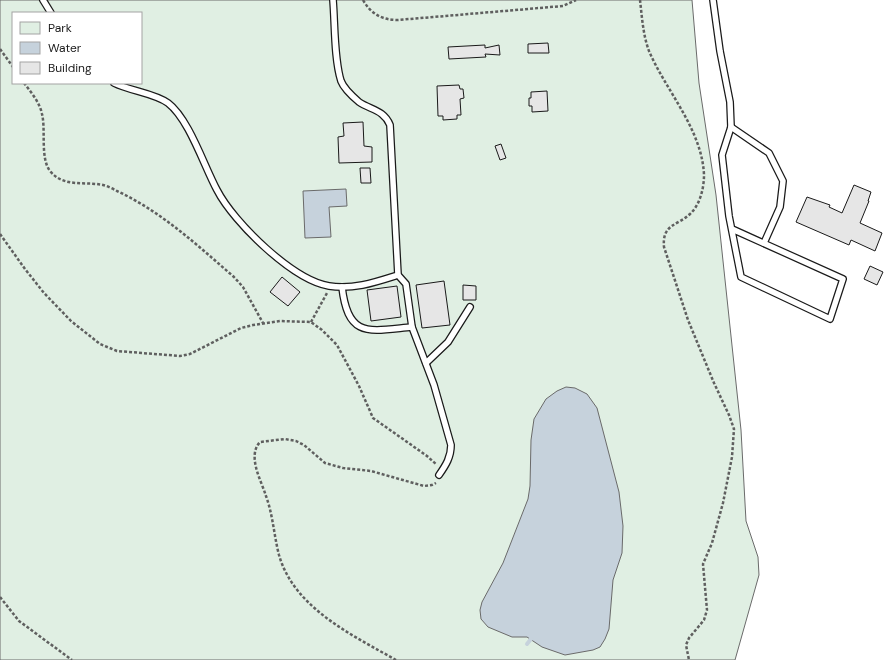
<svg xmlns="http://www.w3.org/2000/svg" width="892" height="660" viewBox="0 0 892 660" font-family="'DM Sans',sans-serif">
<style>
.green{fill:#e0efe3;stroke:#6a6a6a;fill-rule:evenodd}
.water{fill:#c6d2dc;stroke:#6a6a6a}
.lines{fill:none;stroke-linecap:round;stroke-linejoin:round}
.stream{stroke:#c6d2dc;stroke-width:4}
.building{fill:#e6e6e6;stroke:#1a1a1a}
.lane-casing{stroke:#1a1a1a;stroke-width:8}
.path{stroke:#5f5f5f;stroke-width:2.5;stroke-dasharray:3 2;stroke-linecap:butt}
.lane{stroke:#fff;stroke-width:5.5}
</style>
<rect width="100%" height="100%" fill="#fff"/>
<!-- green -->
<path class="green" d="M0,0h692l7,83 17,112 25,235 5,91 12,36 1,18 -24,85h-735zM13,13h128v70h-128z"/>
<!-- water -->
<g class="water">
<path d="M346,189l1,17 -18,1 2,30 -26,1 -2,-47z"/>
<path d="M566,387l9,1 12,6 10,14 22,84 4,34 -1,27 -9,27 -4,49 -4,10 -5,8 -7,3 -28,5 -23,-8 -15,-10h-15l-24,-10 -7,-8 -1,-9 2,-8 21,-39 25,-64 2,-13 1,-46 3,-21 12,-20 11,-8z"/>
</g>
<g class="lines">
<!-- stream -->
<path class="stream" d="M527,644l4,-5"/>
</g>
<!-- building -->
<g class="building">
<path d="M548,43l1,10h-21v-9z"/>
<path d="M485,45v3l14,-3 1,10 -15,-1 1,3 -37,2 -1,-12z"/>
<path d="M459,85l1,4h3l1,9 -4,1 1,16h-4v4l-14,1v-4h-5l-1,-30z"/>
<path d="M547,91l1,20 -16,1v-6h-3v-8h2v-6z"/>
<path d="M363,122l1,24 8,1v15l-33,1 -1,-26 6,-1 -1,-13z"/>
<path d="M501,144l5,14 -6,2 -5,-14z"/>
<path d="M360,168h10l1,15h-10z"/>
<path d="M854,185l17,7 -3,9h1l-9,22 22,10 -7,18 -24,-11 -2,5 -53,-23 11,-25 23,8 -1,2 13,6z"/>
<path d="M870,266l13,6 -6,13 -13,-6z"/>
<path d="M282,277l18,15 -12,14 -18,-14z"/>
<path d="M444,281l6,44 -28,3 -6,-43z"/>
<path d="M463,285l13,1v14h-13z"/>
<path d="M397,286l4,31 -30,4 -4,-31z"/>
</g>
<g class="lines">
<!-- lane casing -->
<g class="lane-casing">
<g id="lane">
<path d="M43,0l8,13"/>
<path d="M333,0c2,23 1,59 8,81 3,8 11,15 18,21 12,8 25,8 31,23l8,150 8,9 6,43 22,58 17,60c0,12 -5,20 -12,30"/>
<path d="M713,0l7,51 10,51 1,25 -9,28 7,61 12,61 89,42 13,-40 -111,-50"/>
<path d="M114,83c16,8 40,10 54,20 21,16 36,63 49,87 17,33 76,90 112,96 24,4 47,-4 69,-11"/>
<path d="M731,127l38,26 14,28 -3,26 -16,36"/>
<path d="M342,287c6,52 27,44 70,40"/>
<path d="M426,363l22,-21 22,-35"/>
</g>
</g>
<!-- path -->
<g class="path">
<path d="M363,0c8,14 19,20 35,20l165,-14 13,-6"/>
<path d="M640,0c2,17 3,35 9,51 17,40 53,78 55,124 0,13 -4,30 -14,39 -13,12 -28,10 -26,33l24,73 26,63 15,32 5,14 -2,28 -9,46 -11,40 -9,21 4,46 -3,10 -15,18 -3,7 3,15"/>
<path d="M0,49l13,18"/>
<path d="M24,83c7,9 16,20 18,31 4,16 -2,44 8,57 14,17 34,10 53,14 5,1 10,4 14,6 45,21 80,54 117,86l9,10 20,36"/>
<path d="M0,234l25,35 19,24 27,28 29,23 17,7 63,5 10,-2 51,-26 12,-3 27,-4 31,1 11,8 15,15 22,41 14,32 54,38 10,9"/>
<path d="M311,322l16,-29"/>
<path d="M0,597l19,24 53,39"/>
<path d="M396,660c-44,-25 -102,-52 -117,-105 -5,-19 -6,-40 -13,-59 -5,-16 -19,-40 -6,-54l25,-3 11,2 8,4 21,18 18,5 28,3 53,15 8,-1 4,-2"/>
</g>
<!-- lane -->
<use href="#lane" class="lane"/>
</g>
<!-- legend -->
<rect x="12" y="12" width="130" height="72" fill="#ffffff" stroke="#a3a3a3"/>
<rect x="20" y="22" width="20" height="12" fill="#e0efe3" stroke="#a3a3a3"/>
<text x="48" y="32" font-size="12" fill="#1a1a1a">Park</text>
<rect x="20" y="42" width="20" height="12" fill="#c6d2dc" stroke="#a3a3a3"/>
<text x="48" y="52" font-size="12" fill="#1a1a1a">Water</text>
<rect x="20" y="62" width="20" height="12" fill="#e6e6e6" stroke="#a3a3a3"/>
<text x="48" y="72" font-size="12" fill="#1a1a1a">Building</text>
</svg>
